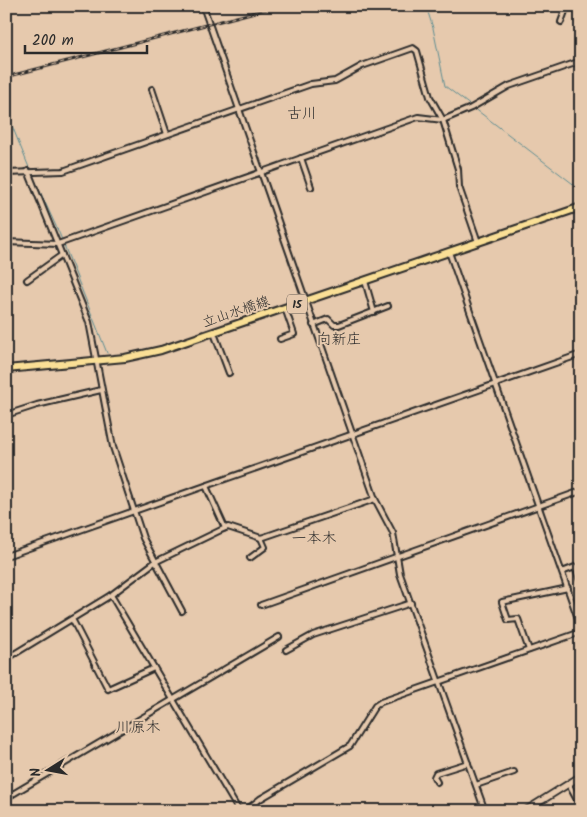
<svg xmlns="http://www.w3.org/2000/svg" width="587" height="817" viewBox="0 0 587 817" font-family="Kalam,'Klee One',sans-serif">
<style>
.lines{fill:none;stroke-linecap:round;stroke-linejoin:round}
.stream{stroke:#5d8d92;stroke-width:1}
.minor-casing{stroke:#2b2b2b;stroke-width:8}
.secondary-casing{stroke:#2b2b2b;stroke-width:9}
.primary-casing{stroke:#2b2b2b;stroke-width:10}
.minor{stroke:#e6c9ad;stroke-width:4}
.secondary{stroke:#e6c9ad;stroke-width:5.5}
.primary{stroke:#fadf96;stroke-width:6}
.rail-casing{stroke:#2b2b2b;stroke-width:3}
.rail{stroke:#e6c9ad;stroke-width:1;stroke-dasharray:4;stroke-linecap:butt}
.labels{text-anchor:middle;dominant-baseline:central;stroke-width:4;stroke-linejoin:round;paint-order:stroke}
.shield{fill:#e6c9ad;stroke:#635a52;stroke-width:1}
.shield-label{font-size:12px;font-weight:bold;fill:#2b2b2b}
.street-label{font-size:14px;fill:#2b2b2b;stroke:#e6c9ad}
.neighbourhood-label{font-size:15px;fill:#2b2b2b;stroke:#e6c9ad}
</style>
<rect width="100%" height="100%" fill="#e6c9ad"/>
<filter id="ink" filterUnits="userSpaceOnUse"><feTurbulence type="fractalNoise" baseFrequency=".02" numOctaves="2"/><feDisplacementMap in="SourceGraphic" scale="10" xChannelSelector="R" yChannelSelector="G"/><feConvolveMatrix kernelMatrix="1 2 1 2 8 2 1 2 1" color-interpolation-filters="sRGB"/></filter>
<g filter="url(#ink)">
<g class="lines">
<!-- stream -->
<g class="stream">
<path d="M426,6l7,22 12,58 26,20"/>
<path d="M474,108l107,82"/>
<path d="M6,111l24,59"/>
<path d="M32,174l28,61 47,118"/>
</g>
<!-- minor casing -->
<g class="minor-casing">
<g id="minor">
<path d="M203,6l172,493 18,34 7,41 85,237"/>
<path d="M580,6l1,2"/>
<path d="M561,22l6,-16"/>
<path d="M152,89l15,45"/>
<path d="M301,158l10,29"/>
<path d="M28,171l61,151 24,125 30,91 39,73"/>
<path d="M6,173l57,-2 248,-87 24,-3 27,-15 51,-18 4,3 13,46 13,23 15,49 1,18 19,55"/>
<path d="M6,242l52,2 360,-127 25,3 28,-12 38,-22 72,-25"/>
<path d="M449,252l132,375"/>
<path d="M27,280l35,-25"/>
<path d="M365,281l9,31"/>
<path d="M313,325l15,-6 6,6h5l49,-19"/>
<path d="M214,333l15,40"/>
<path d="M280,339l14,-5 -9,-26"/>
<path d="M6,415l31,-10 64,-15"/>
<path d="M206,486l19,42"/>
<path d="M6,556l575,-202"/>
<path d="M250,558l15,-11 -4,-9"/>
<path d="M562,572l13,-5 6,17"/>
<path d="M111,595l128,216"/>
<path d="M261,605l320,-114"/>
<path d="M72,619l36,70 46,-21"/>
<path d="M286,650l27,-15 98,-32"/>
<path d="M529,650l-11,-31 -10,1 -6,-18 66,-14"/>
<path d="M6,659l105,-64 44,-33 66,-32 7,-3 33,11 114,-39"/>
<path d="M437,782l-3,-5 2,-4 32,-10"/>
<path d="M476,785l38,-13"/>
<path d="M569,785l12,22"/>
<path d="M6,798l273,-161"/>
<path d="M245,811l15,-12 90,-53 25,-40 6,-4 200,-70"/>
</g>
</g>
<!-- secondary casing -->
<g class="secondary-casing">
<path id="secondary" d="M525,811l56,-35"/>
</g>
<!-- primary casing -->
<g class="primary-casing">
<path id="primary" d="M6,369l119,-11 36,-8 420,-143"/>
</g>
<!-- minor -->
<use href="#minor" class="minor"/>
<!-- secondary -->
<use href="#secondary" class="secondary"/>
<!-- primary -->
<use href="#primary" class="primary"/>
<!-- rail casing -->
<g class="rail-casing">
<path id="rail" d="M6,77l272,-71"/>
</g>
<!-- rail -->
<use href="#rail" class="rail"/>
</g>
</g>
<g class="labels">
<!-- shield labels -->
<rect class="shield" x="287" y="294.5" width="20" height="19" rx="4"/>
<g class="shield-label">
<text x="297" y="304">15</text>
</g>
<!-- street labels -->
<g class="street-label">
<text transform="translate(236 312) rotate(-19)">立山水橋線</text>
</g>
<!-- neighbourhood labels -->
<g class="neighbourhood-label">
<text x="302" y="114">古川</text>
<text x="339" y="340">向新庄</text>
<text x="314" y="539">一本木</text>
<text x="138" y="728">川原木</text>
</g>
</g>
<!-- margin -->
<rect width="587" height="817" fill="none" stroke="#e6c9ad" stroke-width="25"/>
<rect x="12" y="12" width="562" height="792" fill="none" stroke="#2b2b2b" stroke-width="2" filter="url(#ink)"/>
<!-- north arrow -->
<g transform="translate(48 770) rotate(259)" stroke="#e6c9ad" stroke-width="4" paint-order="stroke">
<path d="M0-4L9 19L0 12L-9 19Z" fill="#2b2b2b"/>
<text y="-8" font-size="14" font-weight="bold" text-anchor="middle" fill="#2b2b2b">N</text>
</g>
<!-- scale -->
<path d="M25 45v8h122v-8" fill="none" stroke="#2b2b2b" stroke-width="2.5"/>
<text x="32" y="45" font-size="15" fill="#2b2b2b" stroke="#e6c9ad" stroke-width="4" paint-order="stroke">200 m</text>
</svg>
